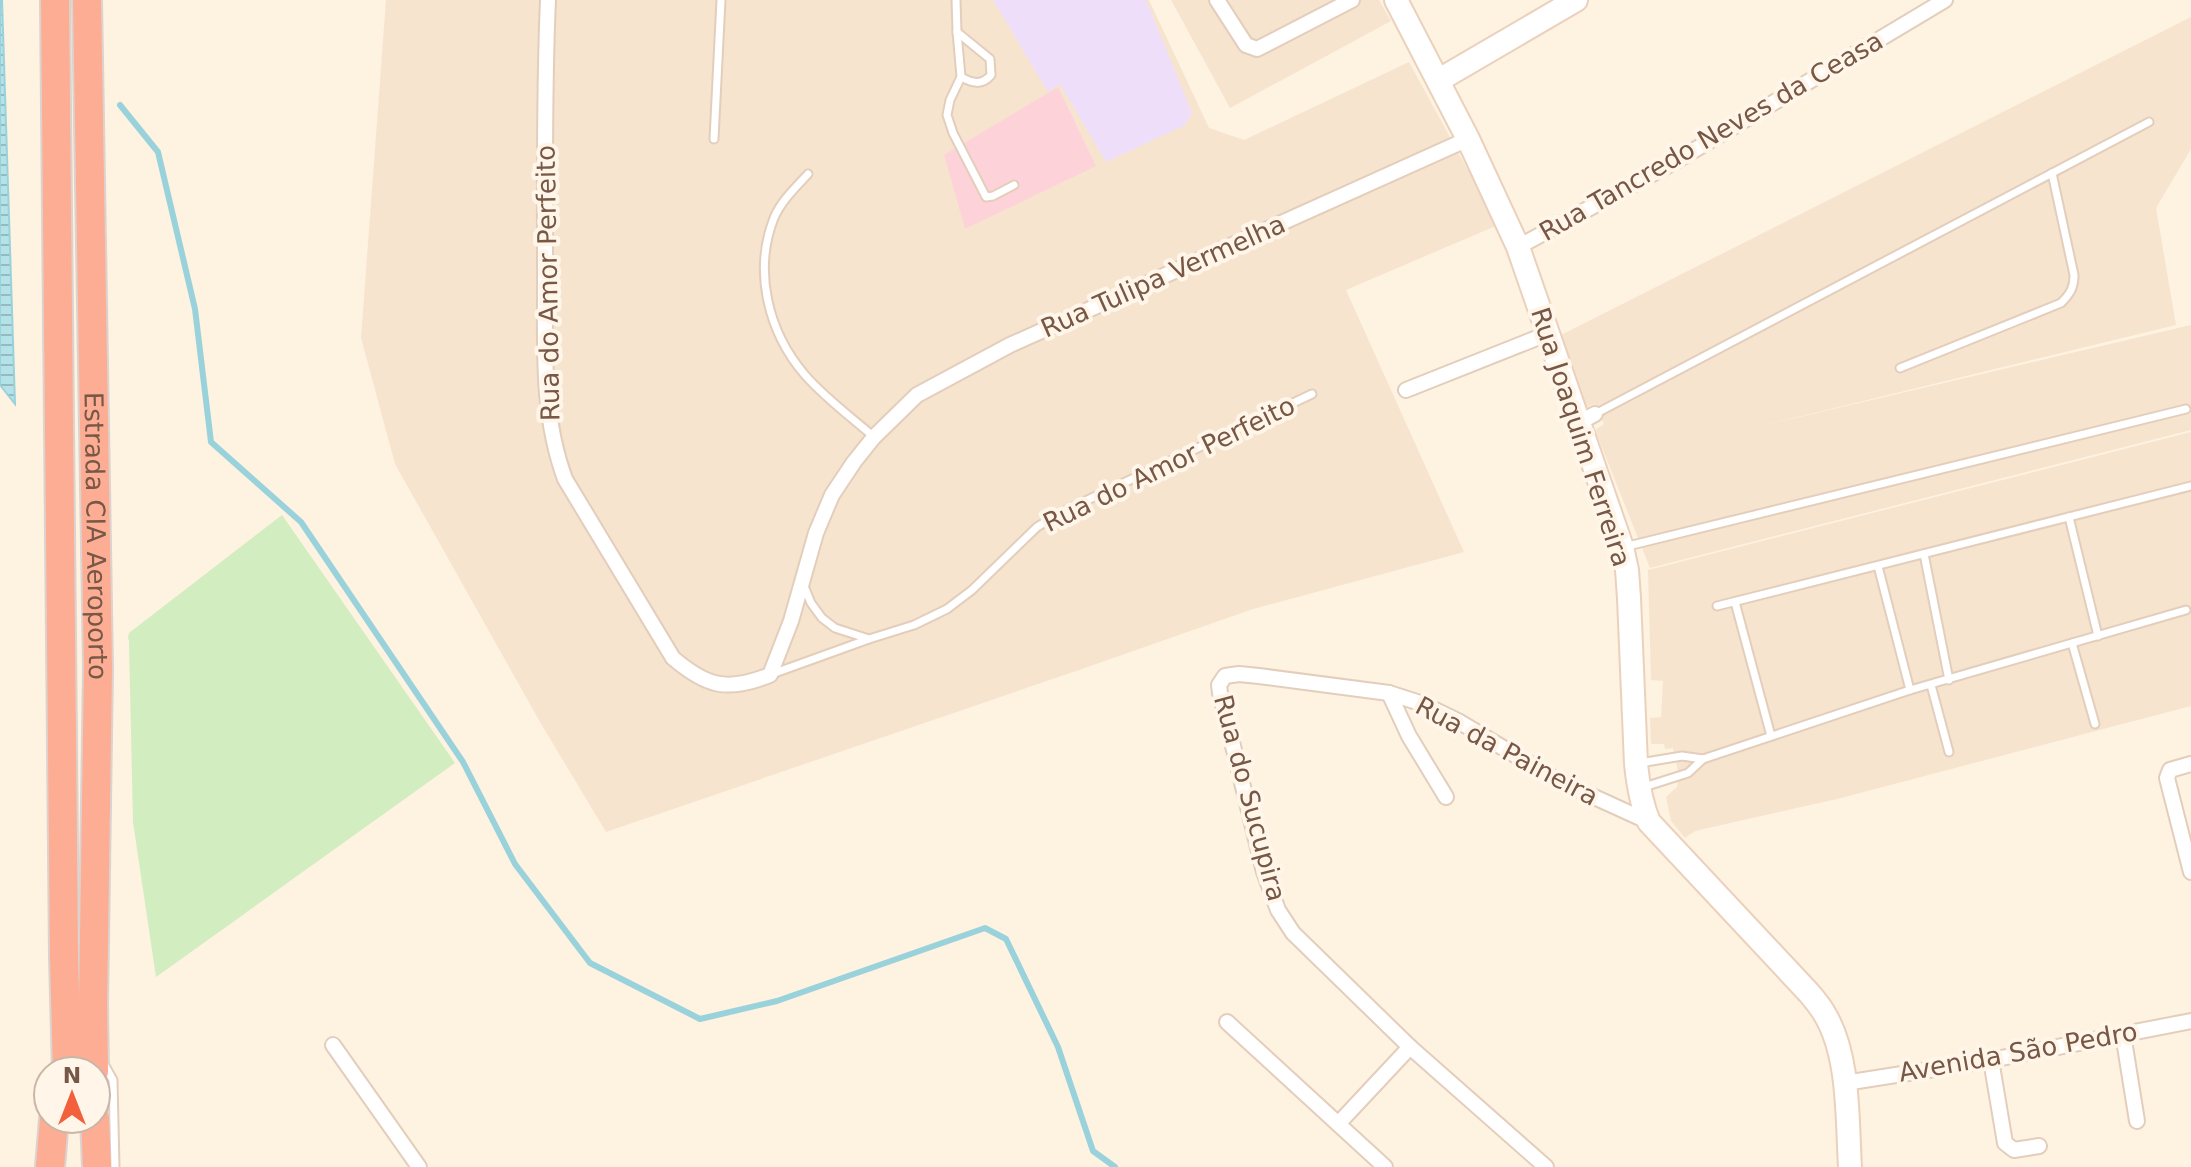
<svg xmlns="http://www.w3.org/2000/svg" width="2191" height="1167" viewBox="0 0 2191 1167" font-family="'DejaVu Sans',sans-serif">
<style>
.residential{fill:#f6e4cf}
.education{fill:#efdefa}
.medical{fill:#fdd3d9}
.pitch{fill:#d2edbf}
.water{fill:url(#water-rules);stroke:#9ad2dc;stroke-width:2}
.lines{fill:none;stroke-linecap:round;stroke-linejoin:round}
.stream{stroke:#9ad2dc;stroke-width:6}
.lane-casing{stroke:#e3cebc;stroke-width:11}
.street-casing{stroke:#e3cebc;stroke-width:18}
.secondary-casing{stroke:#ebd1bc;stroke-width:26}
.highway-casing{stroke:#dcd3cf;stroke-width:32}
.lane{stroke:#fff;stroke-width:7}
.street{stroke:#fff;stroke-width:14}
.secondary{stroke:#fff;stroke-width:22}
.highway{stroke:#fdad93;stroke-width:28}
.labels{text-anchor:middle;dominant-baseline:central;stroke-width:8;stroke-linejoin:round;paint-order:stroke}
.street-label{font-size:26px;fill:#775746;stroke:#fff6e9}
</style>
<defs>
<pattern id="water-rules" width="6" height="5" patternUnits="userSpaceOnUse" patternTransform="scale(2)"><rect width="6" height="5" fill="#b4e2e9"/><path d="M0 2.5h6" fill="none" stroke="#97babf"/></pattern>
</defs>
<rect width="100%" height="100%" fill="#fef2e1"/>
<!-- residential -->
<g class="residential">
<path d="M386,0h763l60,128 35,12 165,-78 89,163 -152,65 118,262 -211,57 -174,61 -473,162 -66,-110 -145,-258 -34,-126z"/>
<path d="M1171,0h208l12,21 -161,87z"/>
<path d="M2191,17v132l-35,59 20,117 -407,99 422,-99v105l-541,138 -55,-138 9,-6 -9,-20 -9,3 -29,-70z"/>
<path d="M2191,432v274l-354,93 -142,32 -10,7 -14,-17 -5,-24 11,-10 2,-11 -6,-28 -8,1 -1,-5h-13l-1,-26 11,-1 2,-36 -12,-1 -3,-110z"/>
</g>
<!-- education -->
<path class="education" d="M993,0h153l46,113 -7,12 -79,37 -46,-78 -12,8z"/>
<!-- medical -->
<path class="medical" d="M1058,87l38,79 -131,63 -21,-74z"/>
<!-- pitch -->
<path class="pitch" d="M282,515l173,248 -299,214 -23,-155 -4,-181 -1,-3 1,-5z"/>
<!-- water -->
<path class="water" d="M0,0h2l13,404 -15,-19z"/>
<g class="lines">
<!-- stream -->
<path class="stream" d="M120,105l38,47 37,157 16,133 90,80 162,240 52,102 75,99 110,56 77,-18 208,-73 21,11 52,108 35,104 22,16"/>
<!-- lane casing -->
<g class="lane-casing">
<g id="lane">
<path d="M956,0l1,32 4,45 -11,23 -3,15 6,18 33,64 7,-1 21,-11"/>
<path d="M957,32l33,27 1,16c-9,11 -19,8 -30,2"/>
<path d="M714,139l7,-139"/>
<path d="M808,174c-12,13 -27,27 -34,44 -21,53 -6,114 31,157 20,23 46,42 69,62"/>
<path d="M1900,368l161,-65c9,-9 13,-15 13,-28l-22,-102"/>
<path d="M1595,414l554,-292"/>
<path d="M2069,517l29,119"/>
<path d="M1624,547l562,-138"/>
<path d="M1924,554l25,126"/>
<path d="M1878,566l32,124"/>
<path d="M804,586l7,17 11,15 13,10 34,11 45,-14 33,-16 25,-19 65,-63 23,-14 252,-119"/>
<path d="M1735,602l36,134"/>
<path d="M1717,606l474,-120"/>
<path d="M2072,643l23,81"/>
<path d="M772,674l97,-35"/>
<path d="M1931,685l18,67"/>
<path d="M1640,763l42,-7 21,3 207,-69 276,-80"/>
<path d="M1641,788l47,-15 15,-14"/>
<path d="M104,1064l9,16 2,87"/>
</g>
</g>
<!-- street casing -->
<g class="street-casing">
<g id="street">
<path d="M548,0c-4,87 -3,175 -3,262 1,73 -6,147 20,217l108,179c34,29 54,34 97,17l21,-54 25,-88 16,-38 22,-33 20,-25 43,-42 93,-50 458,-206"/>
<path d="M1217,0l29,45 11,4 95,-49"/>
<path d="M1518,247l158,-86 269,-161"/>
<path d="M1406,390l141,-56"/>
<path d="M1580,422l15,-8"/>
<path d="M1389,693l20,43 37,61"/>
<path d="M2191,764l-21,6 -3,8 24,94"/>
<path d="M1227,1022l158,145"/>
<path d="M2123,1034l14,87"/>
<path d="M333,1045l86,122"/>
<path d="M1410,1047l136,120"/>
<path d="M1991,1060l14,83 9,7 25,-4"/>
<path d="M1845,1083l146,-23 200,-39"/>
<path d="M1338,1124l72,-77 -117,-114 -15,-23 -14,-38 -44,-179 -1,-8 6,-9 14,-2 20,2 130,17 34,11 35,17 99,59 92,42"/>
</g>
</g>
<!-- secondary casing -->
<g class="secondary-casing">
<g id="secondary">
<path d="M1396,0l72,139 50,108 104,300 5,23 2,28 7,166c2,20 5,39 13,58l160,171c5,6 11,13 15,20 26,42 23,106 26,154"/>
<path d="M1439,80l137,-80"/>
</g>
</g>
<!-- highway casing -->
<g class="highway-casing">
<g id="highway">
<path d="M55,0l9,957 3,114"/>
<path id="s1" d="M87,0l11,668 -5,337 1,66"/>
<path d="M95,1119l2,48"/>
<path d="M50,1167l4,-48"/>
</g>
</g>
<!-- lane -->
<use href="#lane" class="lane"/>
<!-- street -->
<use href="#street" class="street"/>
<!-- secondary -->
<use href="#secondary" class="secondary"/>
<!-- highway -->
<use href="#highway" class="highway"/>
</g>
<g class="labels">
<!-- street labels -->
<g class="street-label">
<text transform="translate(1711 136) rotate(-30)">Rua Tancredo Neves da Ceasa</text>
<text transform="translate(1163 276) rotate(-24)">Rua Tulipa Vermelha</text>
<text transform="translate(548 283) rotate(-91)">Rua do Amor Perfeito</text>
<text transform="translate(1581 437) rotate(72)">Rua Joaquim Ferreira</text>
<text transform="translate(1169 464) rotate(-26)">Rua do Amor Perfeito</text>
<text stroke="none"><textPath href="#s1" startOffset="536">Estrada CIA Aeroporto</textPath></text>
<text transform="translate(1507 751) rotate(28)">Rua da Paineira</text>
<text transform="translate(1250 798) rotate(75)">Rua do Sucupira</text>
<text transform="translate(2018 1052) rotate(-10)">Avenida São Pedro</text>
</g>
</g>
<!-- north arrow -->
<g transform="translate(72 1095)"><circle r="38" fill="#fff6e9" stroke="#c9b6a8" stroke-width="2"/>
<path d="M0-6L14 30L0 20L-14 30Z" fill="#f2613c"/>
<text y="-12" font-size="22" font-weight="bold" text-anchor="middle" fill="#775746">N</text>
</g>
</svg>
